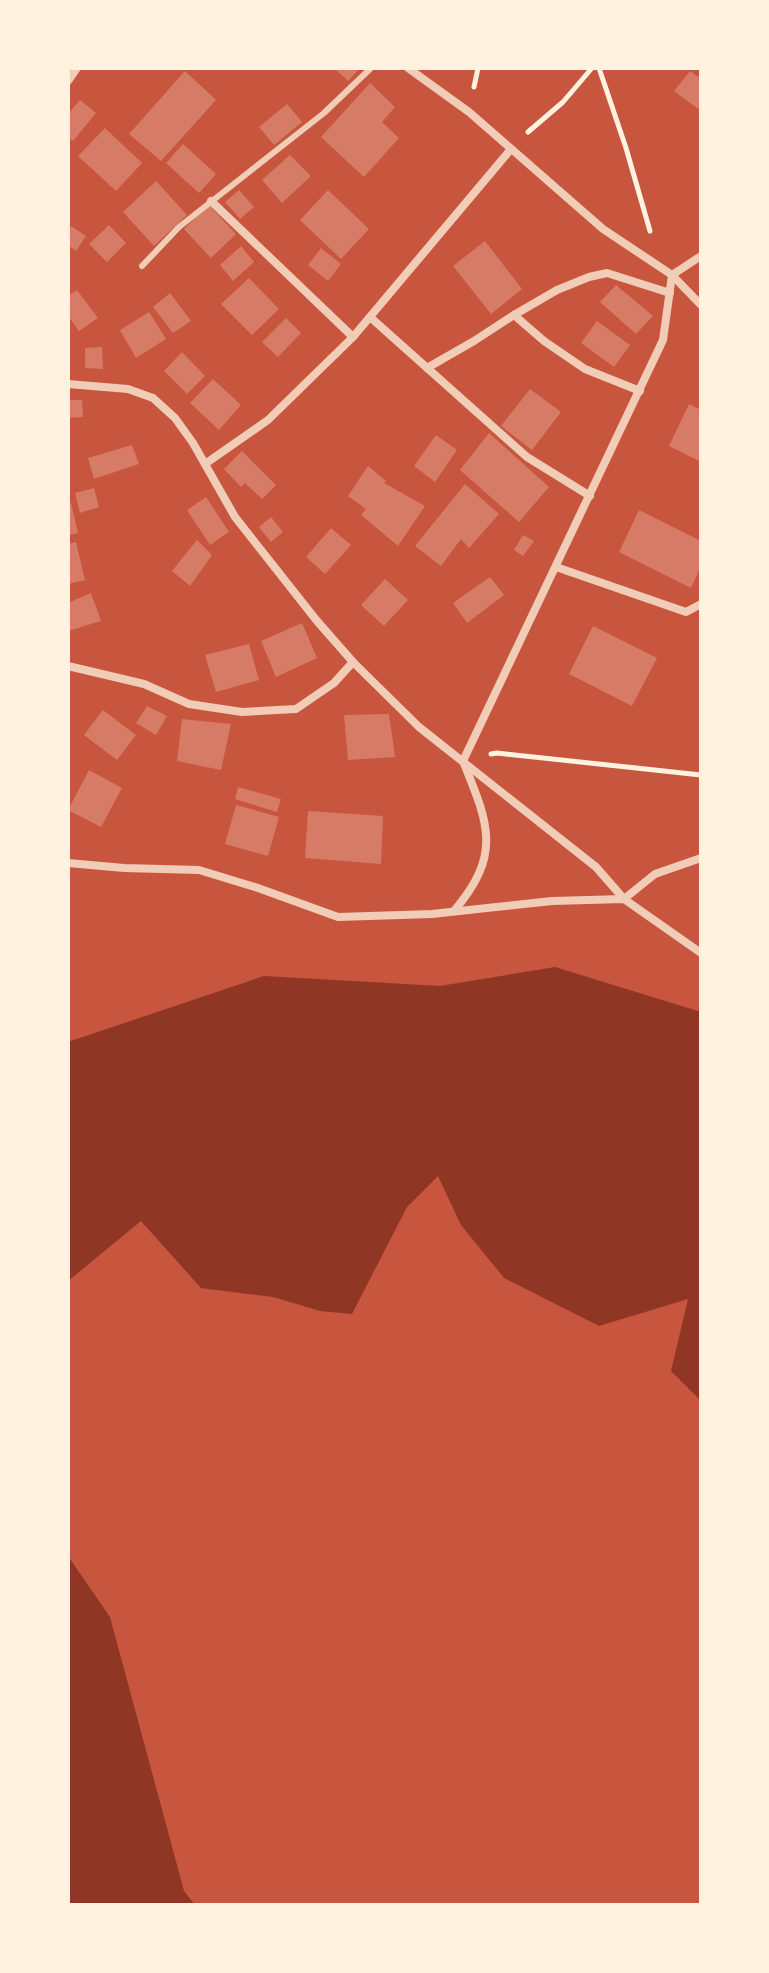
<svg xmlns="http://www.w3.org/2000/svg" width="769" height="1973" viewBox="0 0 769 1973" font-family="Helvetica,sans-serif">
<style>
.water{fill:#8f3625}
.building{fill:#d67c66}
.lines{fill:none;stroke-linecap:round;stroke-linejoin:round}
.path{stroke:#fff3e0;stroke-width:5}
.service{stroke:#f1ccb7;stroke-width:6}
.minor{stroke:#f1ccb7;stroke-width:8}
</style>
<rect width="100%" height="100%" fill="#c8553d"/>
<!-- water -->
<g class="water">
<path d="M555,967l146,45v389l-30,-30 17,-72 -89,27 -95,-48 -43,-53 -23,-49 -31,31 -55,107 -32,-3 -47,-14 -72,-9 -60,-67 -73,60v-239l196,-66 176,10z"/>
<path d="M68,1556l42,61 74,274 11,14h-127z"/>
</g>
<!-- building -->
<g class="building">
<path d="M334,68h26l-12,13z"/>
<path d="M185,71l31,29 -55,61 -32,-27z"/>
<path d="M690,71l11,8v32l-27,-20z"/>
<path d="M370,83l25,24 -13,15 17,16 -35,39 -43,-40z"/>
<path d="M80,100l16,13 -23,28 -5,-4v-23z"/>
<path d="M287,104l15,18 -28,23 -15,-18z"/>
<path d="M105,128l37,35 -26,28 -38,-35z"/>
<path d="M183,144l33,30 -17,19 -33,-30z"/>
<path d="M290,155l21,21 -29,27 -20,-23z"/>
<path d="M156,181l31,34 -33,31 -31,-34z"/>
<path d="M239,190l15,17 -14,12 -15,-17z"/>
<path d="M328,190l41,39 -28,30 -41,-39z"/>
<path d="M209,205l27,29 -25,24 -27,-29z"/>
<path d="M109,225l17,18 -19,19 -18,-18z"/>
<path d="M71,226l15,10 -10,15 -8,-6v-14z"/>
<path d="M485,241l37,48 -31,25 -38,-48z"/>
<path d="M241,246l13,16 -21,19 -13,-16z"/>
<path d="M321,248l20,16 -13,17 -20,-16z"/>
<path d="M249,278l30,31 -27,26 -31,-31z"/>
<path d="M616,285l37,31 -17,18 -36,-32z"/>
<path d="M77,290l21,28 -19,13 -11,-15v-20z"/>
<path d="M170,293l21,28 -18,12 -20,-26z"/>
<path d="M149,312l17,27 -30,19 -16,-28z"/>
<path d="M286,318l15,15 -23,24 -16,-15z"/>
<path d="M597,321l33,24 -16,22 -33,-24z"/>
<path d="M102,347l1,22 -18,-1v-20z"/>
<path d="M182,352l23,24 -18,18 -23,-23z"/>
<path d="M213,379l28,26 -22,25 -29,-27z"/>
<path d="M530,389l31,23 -29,38 -31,-24z"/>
<path d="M68,400h14l1,17 -15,1z"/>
<path d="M689,404l12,6v52l-32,-16z"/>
<path d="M489,433l60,54 -30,35 -59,-52z"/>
<path d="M436,435l21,15 -22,32 -21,-16z"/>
<path d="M132,445l7,19 -45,15 -6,-21z"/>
<path d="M242,451l34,34 -14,14 -17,-16 -4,4 -17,-18z"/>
<path d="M368,466l18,15 -2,2 41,23 -27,40 -37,-31 5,-6 -18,-13z"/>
<path d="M465,484l34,30 -30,34 -8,-9 -20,27 -26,-20z"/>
<path d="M94,488l5,19 -19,6 -5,-20z"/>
<path d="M68,491l10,42 -10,2z"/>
<path d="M206,497l23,35 -19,13 -23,-35z"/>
<path d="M639,510l62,31v25l-10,22 -72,-36z"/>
<path d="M271,517l12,15 -12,10 -12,-15z"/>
<path d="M331,528l20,17 -26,29 -19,-17z"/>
<path d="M523,535l11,6 -11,15 -9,-6z"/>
<path d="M197,540l15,15 -22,31 -18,-15z"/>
<path d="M76,542l9,38 -17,4v-40z"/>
<path d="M490,577l14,18 -37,28 -14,-20z"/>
<path d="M385,579l23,21 -24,26 -23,-21z"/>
<path d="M91,593l10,28 -33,10v-28z"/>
<path d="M302,623l15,35 -41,19 -15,-36z"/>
<path d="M593,626l64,32 -25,48 -63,-32z"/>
<path d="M249,644l10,36 -43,12 -11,-37z"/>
<path d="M147,706l20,10 -11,19 -20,-12z"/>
<path d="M103,710l33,25 -19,25 -33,-25z"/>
<path d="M389,714l6,43 -47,3 -4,-45z"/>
<path d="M182,719l49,5 -10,46 -44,-9z"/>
<path d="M89,770l33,18 -21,39 -33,-17z"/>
<path d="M238,787l43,12 -4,13 -42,-13z"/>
<path d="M236,805l43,12 -11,39 -43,-12z"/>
<path d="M308,811l75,5 -2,48 -76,-6z"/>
</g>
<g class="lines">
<!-- path -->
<g class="path">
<path d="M599,68l27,80 24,83"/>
<path d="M474,87l4,-19"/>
<path d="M528,132l35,-30 29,-34"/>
<path d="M491,754l6,-1 204,22"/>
</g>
<!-- service -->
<path class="service" d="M142,266l37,-39 145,-114 47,-45"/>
<!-- minor -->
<g class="minor">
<path d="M408,68l61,44 134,117 69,46 29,30"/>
<path d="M68,81l9,-13"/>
<path d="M211,201l142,136"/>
<path d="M514,315l30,26 41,28 55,22"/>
<path d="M370,317l157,140 63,39"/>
<path d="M427,368l47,-27 40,-26 43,-25 32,-13 18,-4 63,20"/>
<path d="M68,384l60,5 25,9 22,20 18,25 42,74 82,104 36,41 66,65 177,140 28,32 31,-25 46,-16"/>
<path d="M205,464l63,-44 85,-83 158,-188"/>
<path d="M556,567l130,45 15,-8"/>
<path d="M68,666l76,18 45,20 53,8 54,-3 38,-26 19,-21"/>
<path d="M68,863l56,5 75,2 59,18 80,29 94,-3 120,-13 72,-2 77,54"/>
<path d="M454,911c48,-57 35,-86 9,-150l200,-421 9,-65 29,-19"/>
</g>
</g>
<!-- border -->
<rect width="769" height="1973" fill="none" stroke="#fff3e0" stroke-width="140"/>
</svg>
